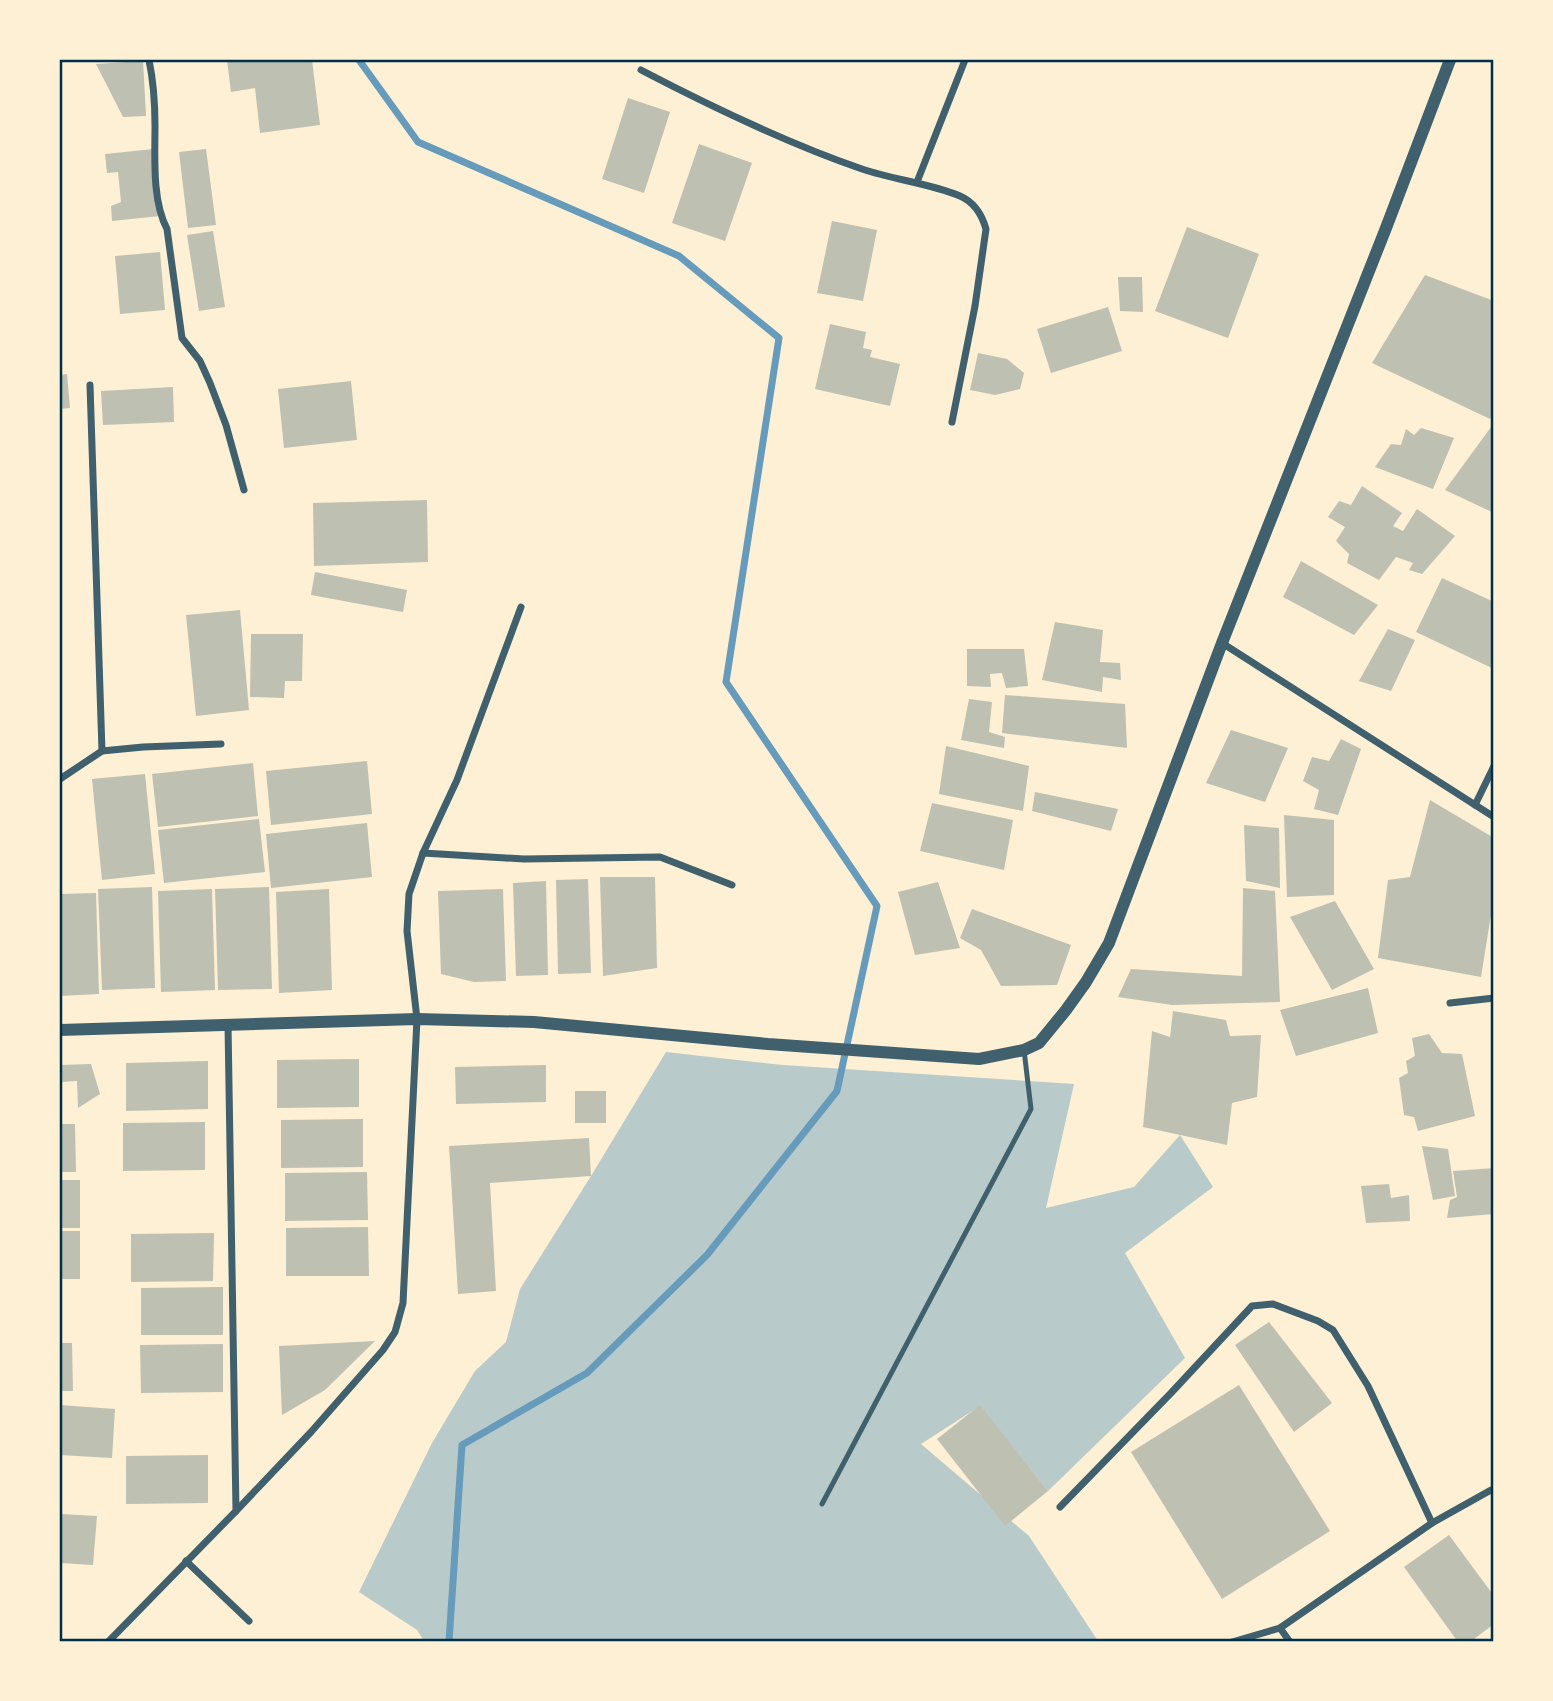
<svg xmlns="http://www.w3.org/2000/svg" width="1553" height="1701" viewBox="0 0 1553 1701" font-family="Ubuntu,sans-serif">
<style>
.green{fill:#b9caca}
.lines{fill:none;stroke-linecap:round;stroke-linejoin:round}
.stream{stroke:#669bbc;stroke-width:7}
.building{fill:#bec0b2}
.service{stroke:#3f606c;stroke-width:5}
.minor{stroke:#3f606c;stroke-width:7}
.tertiary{stroke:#3f606c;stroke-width:12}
.neatline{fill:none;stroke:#003049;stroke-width:2.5}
</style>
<rect width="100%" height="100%" fill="#fdf0d5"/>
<!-- green -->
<path class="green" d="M666,1052l117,13 291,19 -28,124 88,-21 46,-52 33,52 -88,66 60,105 -137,133 -68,-85 -59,38 108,92 69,105h-674l-7,-11 -58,-38 73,-149 43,-72 31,-29 14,-53 71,-113z"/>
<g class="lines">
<!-- stream -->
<path class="stream" d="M359,60l59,82 261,114 100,82 -53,344 151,224 -40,185 -130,164 -120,118 -125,72 -13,197"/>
</g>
<!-- building -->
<g class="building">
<path d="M227,60h85l8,65 -60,8 -5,-45 -24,4z"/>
<path d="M143,61l3,55 -23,1 -27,-53z"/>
<path d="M628,98l42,14 -26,81 -42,-14z"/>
<path d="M699,144l53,19 -27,78 -53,-18z"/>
<path d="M153,149l7,67 -48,5 -1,-15 10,-4 -3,-30 -11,1 -2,-19z"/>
<path d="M206,149l10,76 -28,3 -9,-76z"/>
<path d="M832,221l45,9 -14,71 -46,-8z"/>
<path d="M1187,227l72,27 -31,84 -73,-27z"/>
<path d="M213,231l12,76 -26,4 -12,-76z"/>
<path d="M160,252l5,58 -45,4 -5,-58z"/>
<path d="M1425,275l69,26v111l-4,7 -118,-56z"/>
<path d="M1118,277h24l1,35 -23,-1z"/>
<path d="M1108,307l14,44 -71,22 -14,-44z"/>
<path d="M830,324l36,8 -3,16 9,2 -2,7 30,7 -10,42 -75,-17z"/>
<path d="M978,353l29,6 17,14 -4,16 -25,6 -25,-5z"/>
<path d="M67,374l3,34 -10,1v-34z"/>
<path d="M351,381l6,59 -73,8 -6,-59z"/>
<path d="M173,387l1,35 -71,3 -2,-34z"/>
<path d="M1494,423v90l-49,-23z"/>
<path d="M1421,428l33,10 -21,51 -58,-22 16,-23 10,1 5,-16 8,6z"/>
<path d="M1362,486l40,27 -9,13 10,5 14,-22 38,27 -33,38 -13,-4 4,-7 -17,-6 -17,23 -32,-17 2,-9 -13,-13 9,-14 -17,-10 11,-16 12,4z"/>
<path d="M427,500l1,62 -114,4 -1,-63z"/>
<path d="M1301,561l77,44 -24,30 -71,-38z"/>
<path d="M315,572l92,18 -4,22 -92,-17z"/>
<path d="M1442,578l52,24v67l-78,-37z"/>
<path d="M240,610l9,100 -53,6 -10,-101z"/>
<path d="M1055,622l48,8 -3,32 20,1 1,17 -18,-3 -1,15 -60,-12z"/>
<path d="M1388,629l27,11 -24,51 -32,-10z"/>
<path d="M251,634h52l-1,47h-17l-1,17 -34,-1z"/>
<path d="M967,649h57l4,37 -22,2 -4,-15 -12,1 1,13 -24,-1z"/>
<path d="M1005,695l120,9 2,44 -125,-15z"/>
<path d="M969,699l23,3 -3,30 16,5 -1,11 -43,-8z"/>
<path d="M1231,730l57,18 -23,54 -59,-19z"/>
<path d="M1341,739l20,10 -23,66 -24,-6 5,-19 -16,-9 9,-24 17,4z"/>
<path d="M946,746l83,20 -6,45 -84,-17z"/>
<path d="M367,761l5,53 -101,11 -5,-54z"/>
<path d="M253,763l5,53 -100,11 -6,-53z"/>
<path d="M145,774l10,100 -53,6 -10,-101z"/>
<path d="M1035,792l83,17 -7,22 -79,-20z"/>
<path d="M1430,800l64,38v58l-13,81 -103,-19 10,-78 22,-3z"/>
<path d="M932,803l81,17 -9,50 -84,-19z"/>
<path d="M1284,815l50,5v75l-47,2z"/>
<path d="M259,819l6,53 -101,11 -6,-53z"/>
<path d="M367,823l5,54 -101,11 -5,-54z"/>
<path d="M1244,825l35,3 1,60 -34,-7z"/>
<path d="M600,877h55l2,91 -54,8z"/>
<path d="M588,879l3,94 -33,1 -2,-94z"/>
<path d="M546,881l2,94 -32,1 -3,-93z"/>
<path d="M938,882l22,66 -45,7 -17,-63z"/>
<path d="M152,887l3,101 -53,2 -4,-101z"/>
<path d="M269,887l3,102 -54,1 -3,-101z"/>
<path d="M1243,888l32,3 5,111 -108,3 -54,-8 13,-28 111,7z"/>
<path d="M212,889l3,101 -54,2 -3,-101z"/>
<path d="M329,889l3,101 -53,3 -3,-101z"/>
<path d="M503,889l3,92 -32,1 -33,-8 -3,-83z"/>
<path d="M96,893l3,101 -39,2v-102z"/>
<path d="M1335,901l39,68 -42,21 -42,-73z"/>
<path d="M972,909l99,36 -14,40 -56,1 -20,-36 -21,-12z"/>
<path d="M1368,988l10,45 -82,23 -16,-46z"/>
<path d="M1173,1011l53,9 4,16 31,-1 -4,62 -25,6 -5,42 -84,-18 9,-96 18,6z"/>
<path d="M1429,1034l13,19 20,1 13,62 -57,15 -4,-14 -10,-2 -5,-37 9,-5 -2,-12 9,-5 -3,-18z"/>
<path d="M359,1059v48l-82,1v-48z"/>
<path d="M208,1061v48l-82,2v-48z"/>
<path d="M91,1064l9,30 -22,14 -1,-27 -17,1v-17z"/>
<path d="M546,1065v37l-90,2 -1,-37z"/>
<rect x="575" y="1091" width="31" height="32"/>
<path d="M363,1119v48l-82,1v-48z"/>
<path d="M205,1122v48l-82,1v-48z"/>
<path d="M60,1124h15l1,48h-16z"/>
<path d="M589,1138l2,38 -101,7 6,108 -38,3 -9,-148z"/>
<path d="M1422,1146l26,3 7,47 -22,4z"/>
<path d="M1494,1168v46l-47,4 3,-18 7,-3 -4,-26z"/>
<path d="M367,1172l1,48 -83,1v-48z"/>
<rect x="60" y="1180" width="20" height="48"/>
<path d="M1389,1184l2,14 18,-3 1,26 -44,2 -5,-37z"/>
<path d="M368,1227l1,49h-83v-48z"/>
<rect x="60" y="1231" width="20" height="48"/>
<path d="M214,1233l-1,48 -82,1v-48z"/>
<path d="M223,1287v48h-82v-47z"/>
<path d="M1269,1322l63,81 -38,29 -59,-87z"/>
<path d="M375,1341l-50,49 -43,25 -3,-69z"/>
<path d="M60,1343h12l1,48h-13z"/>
<path d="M223,1344v48l-82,1 -1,-48z"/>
<path d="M1239,1385l91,146 -108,68 -91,-147z"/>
<path d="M60,1405l55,4 -3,49 -52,-3z"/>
<path d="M980,1405l68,86 -43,35 -68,-87z"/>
<path d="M208,1455v48l-82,1v-48z"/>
<path d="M60,1514l37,2 -4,49 -33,-2z"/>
<path d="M1449,1535l45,61v28l-24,18h-12l-54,-75z"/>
</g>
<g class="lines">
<!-- service -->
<path class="service" d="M822,1504l209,-395 -7,-59"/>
<!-- minor -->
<g class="minor">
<path d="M149,60c4,19 6,45 6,66 0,31 -3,75 12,103l15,109 18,23 10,22 16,42 18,65"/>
<path d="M641,70c71,37 145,73 221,99 32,11 67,14 98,27 14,6 22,19 26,33l-11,77 -23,116"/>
<path d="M917,182l48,-122"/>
<path d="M90,385l12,366"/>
<path d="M1222,643l272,174"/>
<path d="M60,779l42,-28 41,-4 78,-3"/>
<path d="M1475,805l19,-39"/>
<path d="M423,853l101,6 136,-2 72,28"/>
<path d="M1450,1003l44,-5"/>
<path d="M1060,1507l111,-114 81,-87 21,-2 45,17 15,9 35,56 64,137"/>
<path d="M236,1511l75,-79 72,-82 12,-18 8,-29 14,-284 -10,-88 2,-37 14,-41 34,-73 64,-173"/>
<path d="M186,1561l63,60"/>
<path d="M1280,1628l10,14"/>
<path d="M108,1642l128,-131 -8,-486"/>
<path d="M1232,1642l48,-14 152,-105 59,-33 3,2"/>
</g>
<!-- tertiary -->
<path class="tertiary" d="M60,1030l357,-11 117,3 234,22 211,15 45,-9 15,-7 27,-33 20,-28 23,-39 113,-300 164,-415 64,-168"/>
</g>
<!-- border -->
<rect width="1553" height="1701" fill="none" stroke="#fdf0d5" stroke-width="122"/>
<rect x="61" y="61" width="1431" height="1579" class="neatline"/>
</svg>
